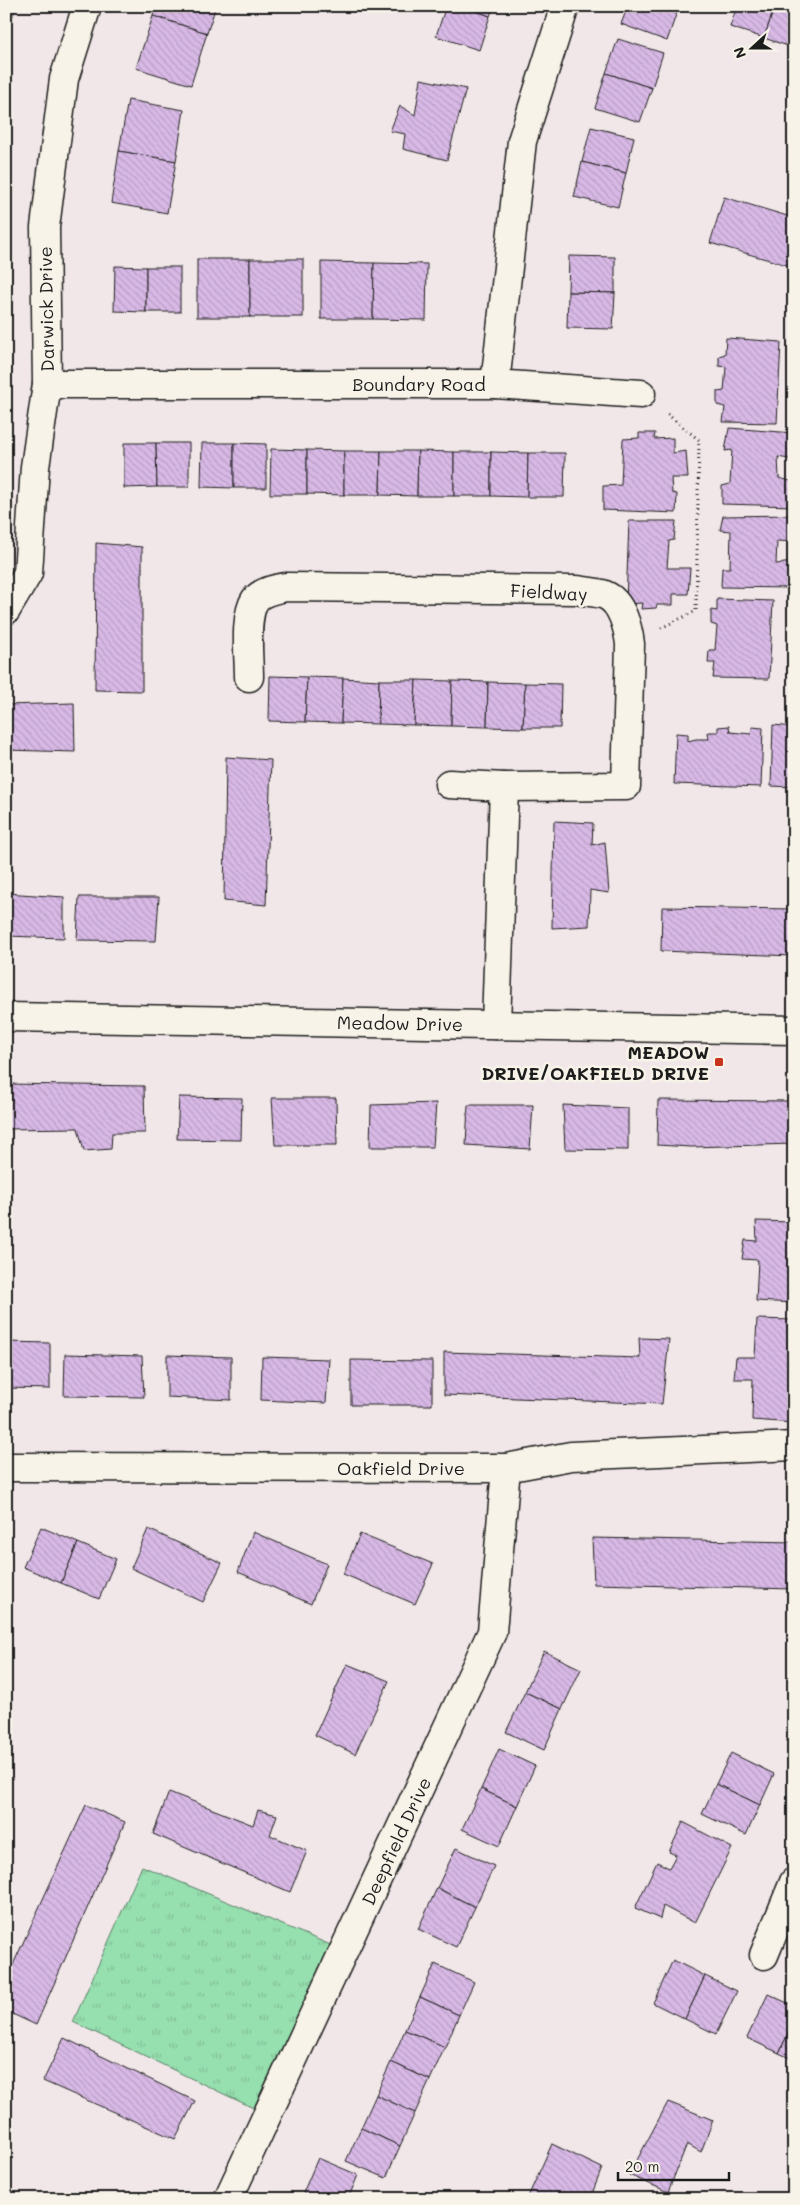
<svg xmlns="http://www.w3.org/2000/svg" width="800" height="2205" viewBox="0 0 800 2205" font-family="Mali,sans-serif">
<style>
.grass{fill:url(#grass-tufts);stroke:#597e66}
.building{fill:url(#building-back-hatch);stroke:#1c1c1c}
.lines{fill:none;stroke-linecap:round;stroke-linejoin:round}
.minor-casing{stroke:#1c1c1c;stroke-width:31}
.path{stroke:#1c1c1c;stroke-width:3;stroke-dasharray:1 4;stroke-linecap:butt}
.minor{stroke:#f7f3e8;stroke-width:28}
.poi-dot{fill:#c8321e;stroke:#f7f3e8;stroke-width:2}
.labels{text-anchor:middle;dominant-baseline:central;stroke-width:5;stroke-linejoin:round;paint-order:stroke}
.street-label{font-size:18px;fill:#1c1c1c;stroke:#f7f3e8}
.poi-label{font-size:18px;font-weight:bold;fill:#1c1c1c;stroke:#f7f3e8;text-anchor:end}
</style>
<defs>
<pattern id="grass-tufts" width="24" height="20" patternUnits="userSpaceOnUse" patternTransform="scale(1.25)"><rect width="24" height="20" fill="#96dfaf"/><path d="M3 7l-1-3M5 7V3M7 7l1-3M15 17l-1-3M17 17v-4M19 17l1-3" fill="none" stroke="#81bf96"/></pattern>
<pattern id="building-back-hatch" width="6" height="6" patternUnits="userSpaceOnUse" patternTransform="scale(1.25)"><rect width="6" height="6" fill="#d8b9e6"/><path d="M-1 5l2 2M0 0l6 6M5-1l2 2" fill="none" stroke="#b99ec5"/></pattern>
</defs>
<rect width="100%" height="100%" fill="#f1e7e8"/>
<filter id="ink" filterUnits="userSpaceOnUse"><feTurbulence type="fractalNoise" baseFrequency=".02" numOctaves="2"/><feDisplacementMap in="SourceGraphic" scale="10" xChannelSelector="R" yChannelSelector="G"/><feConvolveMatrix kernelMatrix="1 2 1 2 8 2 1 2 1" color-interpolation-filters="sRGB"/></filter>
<g filter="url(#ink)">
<!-- grass -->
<path class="grass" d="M142,1866l203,85 -77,164 -195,-93z"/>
<!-- building -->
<g class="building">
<path d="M156,6h60l-9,27 -54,-17z"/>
<path d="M446,6h16l28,10 -11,34 -43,-14z"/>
<path d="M462,6h32l-4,10z"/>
<path d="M628,6h51l-12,35 -46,-17z"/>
<path d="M737,6h38l-11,32 -34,-11z"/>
<path d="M775,6h19v42l-30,-10z"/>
<path d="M6,10l8,2 -8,26z"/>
<path d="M153,16l54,17 -16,52 -55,-17z"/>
<path d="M618,39l45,14 -11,35 -46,-15z"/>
<path d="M606,73l46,15 -12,34 -45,-14z"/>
<path d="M421,79l45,10 -19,71 -44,-11 2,-15 -15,-3 10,-25 15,9z"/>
<path d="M128,100l56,10 -8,51 -57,-10z"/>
<path d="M591,127l43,10 -8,36 -44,-11z"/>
<path d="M119,151l57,10 -9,52 -56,-10z"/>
<path d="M582,162l44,11 -8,34 -44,-10z"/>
<path d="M724,197l70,21v49l-84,-24z"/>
<path d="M569,256l46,1v36l-47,-1z"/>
<rect x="197" y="259" width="53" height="58"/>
<rect x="250" y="259" width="53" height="58"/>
<path d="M321,262l53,1 -1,56h-52z"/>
<path d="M374,263l53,1 -1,56 -53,-1z"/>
<path d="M115,266l31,1v45l-32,-1z"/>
<rect x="146" y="267" width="34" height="45"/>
<path d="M568,292l47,1 -2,36 -46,-1z"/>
<path d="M726,338l55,4 -4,81 -54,-1 2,-15 -8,-2v-13l7,-1 2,-24 -7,-1v-10l6,-2z"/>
<path d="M729,428l65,5v27l-16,-3 1,21 15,4v24l-72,-2v-18l8,-2 2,-34 -7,1z"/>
<path d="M639,433h16l-1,6 19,-1v15l13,-2 2,27h-17l1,15 5,1 -1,19 -73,-3v-24l18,-1 2,-46 16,-1z"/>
<path d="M124,443h32l1,44 -33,1z"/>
<path d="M156,443h33v44h-32z"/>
<path d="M202,443h32v45l-33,-1z"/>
<path d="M234,443l32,1v44h-32z"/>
<path d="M271,449l36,1v44h-37z"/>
<path d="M307,450l37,1v44l-37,-1z"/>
<path d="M344,451h37l-1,44h-36z"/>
<path d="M381,451h37l-1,45 -37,-1z"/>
<path d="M418,451l36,1v44h-37z"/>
<rect x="454" y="452" width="37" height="44"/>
<path d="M491,452l37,1 -1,44 -36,-1z"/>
<path d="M528,453h37l-1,44h-37z"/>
<path d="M794,515v27l-17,-1 -1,23 18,-2 -3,26 -70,-1 1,-19h8l1,-37 -11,-1 3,-14z"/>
<path d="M629,521h47l-2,19 -5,1 -2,27h23l-2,26h-15v11h-16l-1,3 -15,1 1,-6 -16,1z"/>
<path d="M96,543l46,4v144l-47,-1z"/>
<path d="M717,599l56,2 -4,78 -56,-1 2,-15h-7l1,-13h6l2,-24 -6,-2v-14l6,1z"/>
<path d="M270,676l37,1 -2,45 -36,-1z"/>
<path d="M307,677l36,1 -2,45 -36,-1z"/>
<path d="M343,678l36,2 -1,44 -37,-1z"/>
<path d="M379,680h37l-2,45 -36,-1z"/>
<path d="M416,680l36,1 -1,45 -37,-1z"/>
<path d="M452,681l36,1 -1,45 -36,-1z"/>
<path d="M488,682l37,1 -2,45 -36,-1z"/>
<path d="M525,683l36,1 -1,44h-37z"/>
<path d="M74,703l1,49 -69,-2v-45z"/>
<path d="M773,725l21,2v60l-23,-1z"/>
<path d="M729,726l1,6 21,2 1,-7 11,1 -2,59 -87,-3 2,-51 12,1v7l8,-2h13l-1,-7h10v-5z"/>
<path d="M226,757l45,3 -5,145 -42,-4z"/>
<path d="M554,821l39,2 -1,22 13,-3 4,51 -19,-3 -1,36 -37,2z"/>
<path d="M6,893l58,4v41l-58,-2z"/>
<path d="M79,897h80l-3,44 -79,-1z"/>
<path d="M662,907l132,2v47l-133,-5z"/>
<path d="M6,1084l138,2 1,47h-33l-1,16 -27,2 -6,-23 -72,1z"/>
<path d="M179,1097l63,1 -1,42 -64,-1z"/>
<path d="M272,1098h64l1,47h-62z"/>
<path d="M658,1100l136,1v43l-103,3 -34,-2z"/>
<path d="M436,1103l-3,44h-63l1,-42z"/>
<path d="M468,1105h65l-3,44 -64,-4z"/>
<path d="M563,1105l65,3v42l-63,-1z"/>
<path d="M756,1221l38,1v81l-38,-2 2,-41 -16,-1 3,-19 12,1z"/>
<path d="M757,1319l37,1v103l-42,-3 1,-41h-19l2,-22h19z"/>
<path d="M639,1338l30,1 -7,65 -218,-9v-43l196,6z"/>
<path d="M6,1342l44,1v46l-44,-1z"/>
<path d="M65,1354l77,2 2,41 -80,-1z"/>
<path d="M167,1355l64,2v43l-64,-3z"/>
<path d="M262,1357l67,2 -3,44 -65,-3z"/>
<path d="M351,1360l81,1v44h-81z"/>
<path d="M41,1527l37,16 -17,40 -38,-16z"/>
<path d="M148,1529l74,34 -19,39 -72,-34z"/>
<path d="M253,1532l74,32 -16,40 -73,-32z"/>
<path d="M360,1534l73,30 -18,40 -72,-30z"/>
<path d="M592,1538l202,4v47l-200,-5z"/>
<path d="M78,1543l38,16 -17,40 -38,-16z"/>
<path d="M544,1651l37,18 -19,40 -37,-17z"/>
<path d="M347,1664l42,17 -34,73 -40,-19z"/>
<path d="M525,1692l37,17 -18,41 -38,-18z"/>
<path d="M499,1749l36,17 -18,40 -36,-17z"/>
<path d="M731,1753l43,21 -14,31 -44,-21z"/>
<path d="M716,1784l44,21 -14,30 -44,-21z"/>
<path d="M481,1789l36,17 -18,40 -37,-17z"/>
<path d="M169,1792l84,33 5,-15 19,5 -7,20 37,16 -17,41 -137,-58z"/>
<path d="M86,1805l39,17 -89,203 -30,-14v-31z"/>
<path d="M683,1822l49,26 -37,75 -32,-17 -3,13 -25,-11 22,-46 12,6 7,-13 -7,-3z"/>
<path d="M456,1848l38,18 -19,41 -38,-19z"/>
<path d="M437,1888l38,19 -19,40 -38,-18z"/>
<path d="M673,1960l32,16 -20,43 -32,-16z"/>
<path d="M435,1964l39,18 -15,33 -39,-18z"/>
<path d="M705,1976l32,15 -21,43 -31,-15z"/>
<path d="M768,1994l26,12v15l-15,32 -32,-15z"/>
<path d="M420,1997l39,18 -14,32 -40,-17z"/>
<path d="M794,2021v39l-15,-7z"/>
<path d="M405,2030l40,17 -15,33 -39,-18z"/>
<path d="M64,2038l131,63 -20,38 -132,-58z"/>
<path d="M391,2062l39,18 -15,33 -39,-18z"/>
<path d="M376,2095l39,18 -15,33 -39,-18z"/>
<path d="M668,2102l45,18 -12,32 -14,-8 -19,48 -39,-17z"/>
<path d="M361,2128l39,18 -14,32 -40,-17z"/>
<path d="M552,2144l50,24 -12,31h-63z"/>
<path d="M318,2158l40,17 -10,24h-32l-13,-6z"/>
</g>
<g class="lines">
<!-- minor casing -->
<g class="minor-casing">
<g id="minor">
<path d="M47,384h448l146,10"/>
<path d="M495,384l27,-243 43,-135"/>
<path d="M6,610l22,-37 7,-106 12,-83 -2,-157 19,-148 23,-73"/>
<path d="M249,677c0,-20 -5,-60 6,-77 7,-9 21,-11 31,-13l291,3c9,2 21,2 28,5 17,7 23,33 25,49l-4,142 -122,1 -55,-3"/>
<path d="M6,1017l788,13"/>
<path d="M496,1025l8,-238"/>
<path d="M6,1467l500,1 65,-12 223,-10"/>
<path d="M764,1955l30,-73"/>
<path d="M228,2199l264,-567 14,-164"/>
</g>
</g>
<!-- path -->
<path class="path" d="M661,628l35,-17 3,-171 -32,-26"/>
<!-- minor -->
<use href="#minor" class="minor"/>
</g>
</g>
<!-- markers -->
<rect class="poi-dot" x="714" y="1057" width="10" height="10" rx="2.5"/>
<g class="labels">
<!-- street labels -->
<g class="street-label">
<text transform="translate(46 309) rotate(-91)">Darwick Drive</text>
<text x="419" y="384">Boundary Road</text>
<text transform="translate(549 592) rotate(3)">Fieldway</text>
<text transform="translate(400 1023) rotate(1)">Meadow Drive</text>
<text x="401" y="1468">Oakfield Drive</text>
<text transform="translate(396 1841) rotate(-65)">Deepfield Drive</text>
</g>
<!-- poi labels -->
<g class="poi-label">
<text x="709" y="1052">MEADOW<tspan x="709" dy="21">DRIVE/OAKFIELD DRIVE</tspan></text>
</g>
</g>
<!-- margin -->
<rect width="800" height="2205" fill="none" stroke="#f7f3e8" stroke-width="25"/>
<rect x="12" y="12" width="775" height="2180" fill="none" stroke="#1c1c1c" stroke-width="2" filter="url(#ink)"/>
<!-- north arrow -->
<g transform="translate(752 48) rotate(249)" stroke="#f7f3e8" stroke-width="4" paint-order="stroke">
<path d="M0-4L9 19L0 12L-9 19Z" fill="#1c1c1c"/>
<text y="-8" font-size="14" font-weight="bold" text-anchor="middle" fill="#1c1c1c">N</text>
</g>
<!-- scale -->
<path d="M618 2172v8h111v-8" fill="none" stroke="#1c1c1c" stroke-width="2.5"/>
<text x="625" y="2172" font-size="15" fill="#1c1c1c" stroke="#f7f3e8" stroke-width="4" paint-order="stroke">20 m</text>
</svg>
